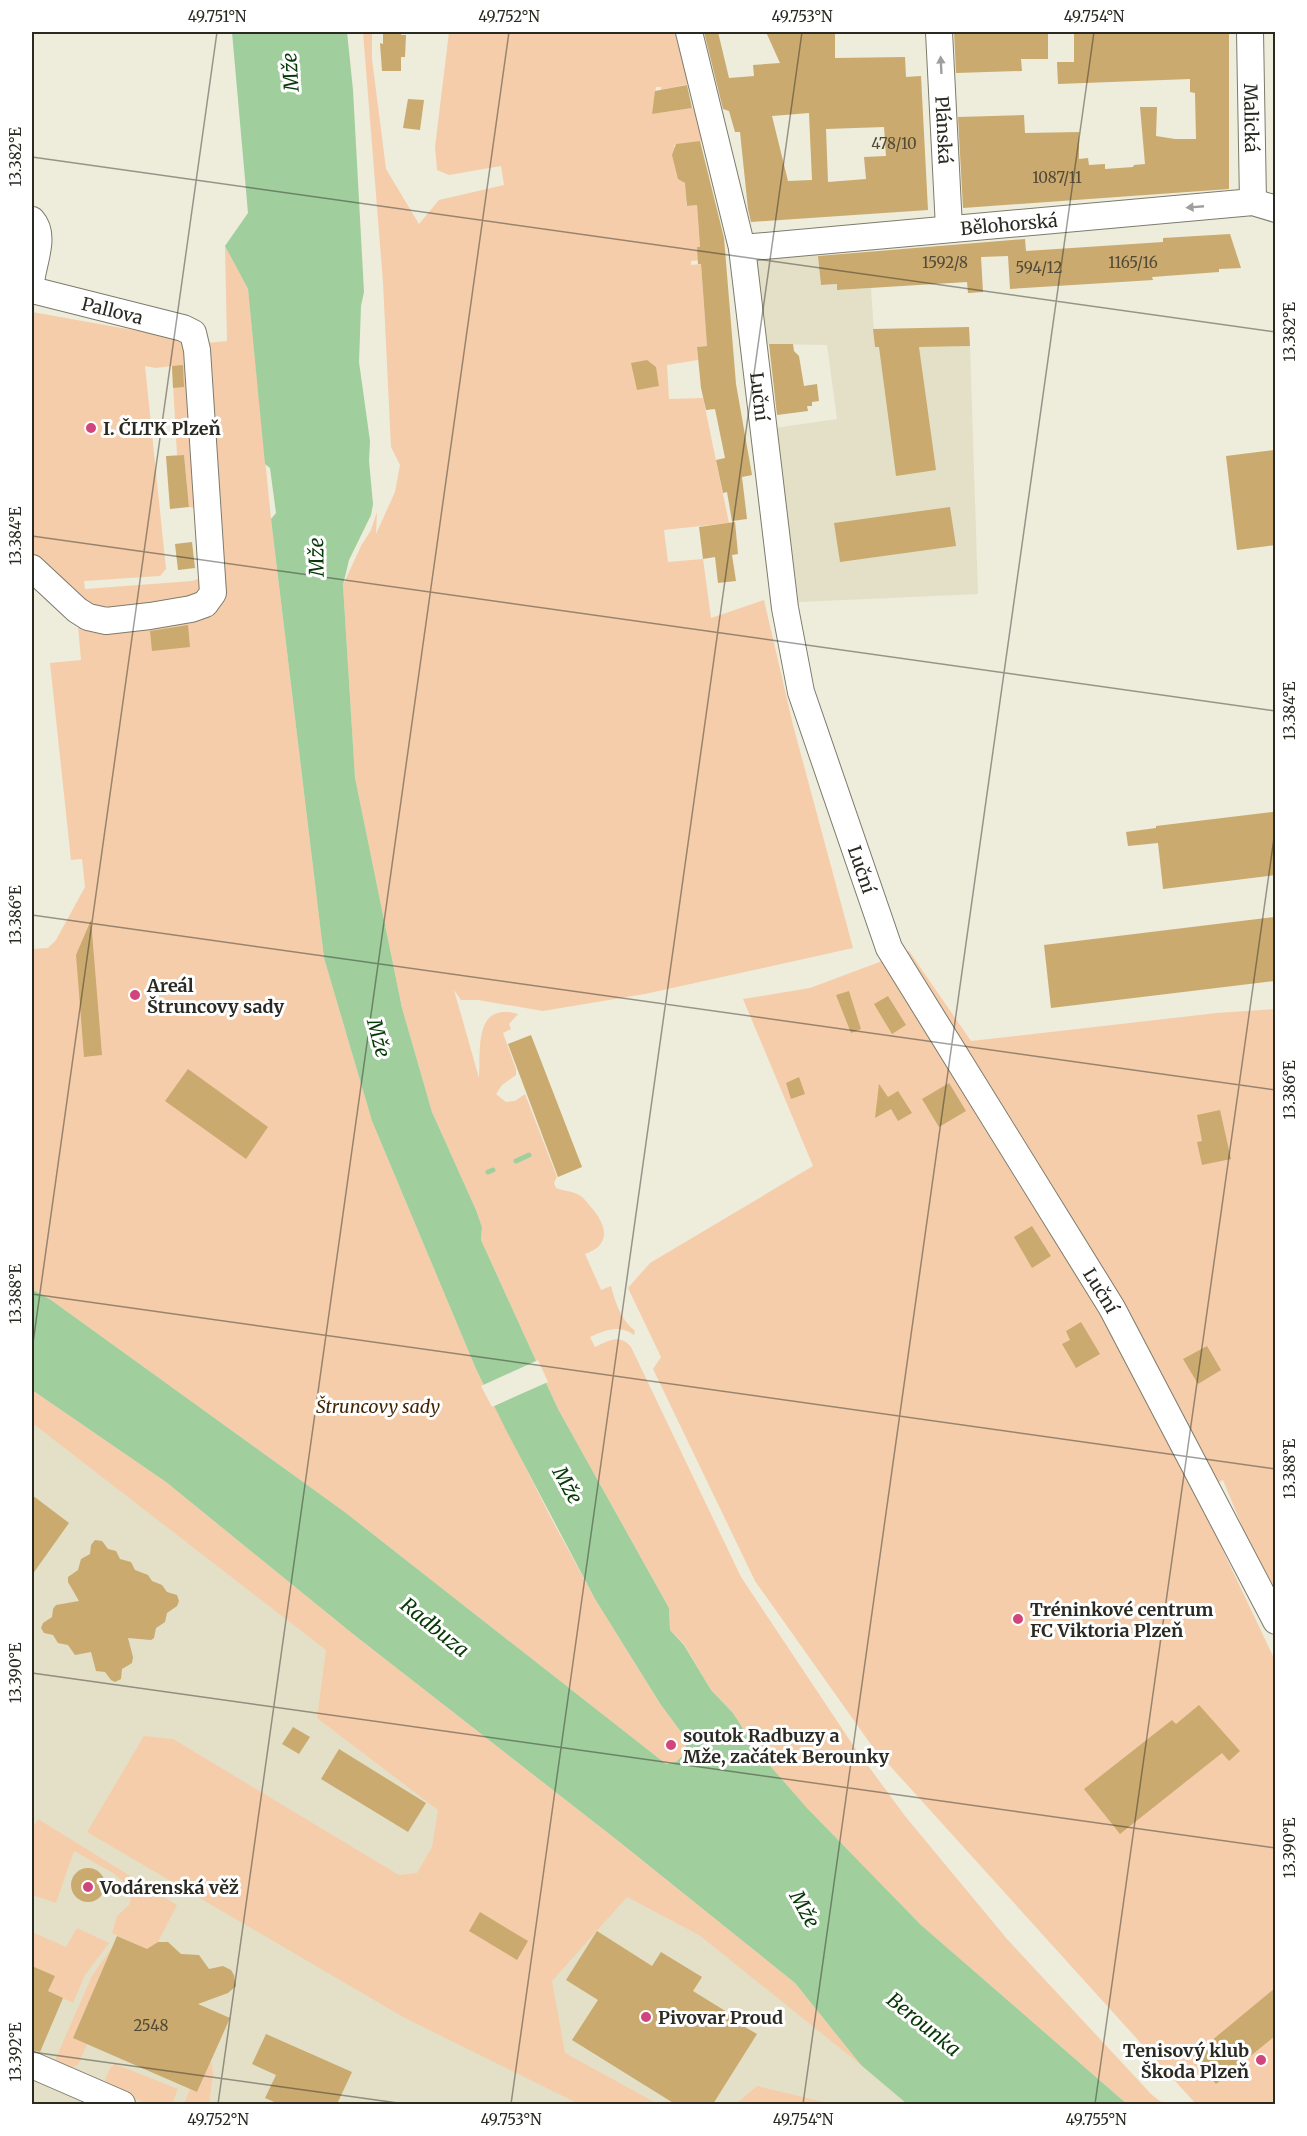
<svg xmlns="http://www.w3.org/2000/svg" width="1307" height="2136" viewBox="0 0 1307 2136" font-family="Merriweather,serif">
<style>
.built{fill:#e3e0c7}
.green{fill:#f6cdaa;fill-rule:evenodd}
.water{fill:#a0ce9c}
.pier{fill:#eeecdb}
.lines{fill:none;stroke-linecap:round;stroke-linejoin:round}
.stream{stroke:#a0ce9c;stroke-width:5}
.building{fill:#caaa6f;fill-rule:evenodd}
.minor-casing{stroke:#7d7b6c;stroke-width:28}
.minor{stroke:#fff;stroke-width:26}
.oneway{fill:#9f9f9c}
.ticks{fill:none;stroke:#2a2a23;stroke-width:1.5;stroke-opacity:0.45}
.poi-dot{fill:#d0457b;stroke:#fff;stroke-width:2}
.labels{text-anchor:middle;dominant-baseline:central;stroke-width:6;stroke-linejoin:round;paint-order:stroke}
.number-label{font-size:15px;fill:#524a36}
.street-label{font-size:18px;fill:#2a2a23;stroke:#fff}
.poi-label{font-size:18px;font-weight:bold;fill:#2a2a23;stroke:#fff;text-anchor:start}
.park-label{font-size:18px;font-style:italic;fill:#452400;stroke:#fff}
.water-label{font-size:20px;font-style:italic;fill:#063806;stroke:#fff}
.neatline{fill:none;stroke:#2a2a23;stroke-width:2}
.ticks-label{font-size:15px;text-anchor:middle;fill:#2a2a23}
</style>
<rect width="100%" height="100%" fill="#eeecdb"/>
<!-- built -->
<g class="built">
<path d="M818,253l3,32 16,-1v6l34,-2 4,59 95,-1 8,248 -179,8 -24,-174 62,-9 -10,-74 -63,-1 -10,-86z"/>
<path d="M32,1423l766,588 109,93h-875z"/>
</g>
<!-- green -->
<g class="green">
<path d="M363,32h9v27l14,110 33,55 20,-24 65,-15 -3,-19 -52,9 -12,-5 -2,-23 14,-115h203l1,2 29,-2 7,52 -28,6v-3h-5l-4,27 47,-7 7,33 -32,5 10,38 11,-2 -9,22 1,3 10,-1 3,42 -3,1 4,12 -10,1v4l10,-1 6,82 -10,1 1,13 -31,5 2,34 34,-1 26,125 -65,7 4,32 35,-3 8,59 53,-18 29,125 60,223 -208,46 -102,17 -65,-11h-17l-7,-10 25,88c2,-27 -6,-77 39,-64l-9,10 2,5 -8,4 13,36v6l-14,10 -6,9 10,8 9,-1 10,-7 32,83 -3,6 2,5c7,3 17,3 23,7 4,2 8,7 11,11 16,17 23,39 -5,48l16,36 10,-4c4,16 10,34 24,45l-1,4c-14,-11 -29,-5 -44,2l5,10c13,-6 25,-14 36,0l110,230 114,171 50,68 102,123 145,156 12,9h-37l-206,-179 -114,-117 -49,-56 -25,-39 -22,-23 -27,-46 -14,-14 -1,-22 -111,-199 -77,-169 1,-13 -6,-17 -44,-98 -30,-104 -47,-229 -12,-194 18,-39 10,-16 6,-18 -1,22 19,-42 5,-27 -9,-18 -8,-165z"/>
<path d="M225,246l23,43 23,230 53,439 48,163 104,248 75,149 44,81 66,106 20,27 5,12 -2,10 -8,8 -10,2 -320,-251 -295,-213 -19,-11v-340l16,-1 8,-8 29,-53 -3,-28 -11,1 -21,-197 31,-3 -3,-34 -46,-45v-269l174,31 21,-2zM145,366l11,2 16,-2 5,89h7l5,52 9,1 2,70 -8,3 -107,8 -1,-8 76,-5 6,-7z"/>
<path d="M909,951l62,90 246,-28 58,-4v581l-15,-20 -37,-90 -27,14 77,162 2,1v447h-78l-2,-1 -323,-357 -117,-165 -102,-212 8,-12 -33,-69 22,-25 163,-97 -70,-167 67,-11z"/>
<path d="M32,1390l134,92 187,152 264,206 178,143 66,82 -162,-130 -72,-38 -75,84 13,72 93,51h-79l-176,-87 -316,-185 57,-96 29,3 226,136 18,-2 15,-26 6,-37 -121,-92 9,-68 -294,-227z"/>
<path d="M38,1819l139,86 -19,37 -8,7 -1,4 -13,-9 -24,-11 5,-17 13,-12 1,-16 -18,-15 -39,-22 -18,52 -24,-8v-66z"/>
<path d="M77,1928l32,15 -24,32 -12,28 -25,-12 7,-15 -23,-10v-34l34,15z"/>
<path d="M113,1946l-40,92 14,6 -9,21 -10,4 -12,-7v-4l36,-82z"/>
<path d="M211,2061l2,12 -4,31h-25l6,-15 7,3z"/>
<path d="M115,2064l63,25 -6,15h-24l-39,-16 -4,-8 5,-12z"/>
<path d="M757,2086l75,18h-96z"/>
</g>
<!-- water -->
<path class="water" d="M232,32h115l6,58 11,202 -3,14 -2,56 11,79 -1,20 4,43 -2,11 -22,45 -6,25 12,193 47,230 30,104 44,98 6,17 -1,13 77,169 111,199 1,22 14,15 27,45 22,23 25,39 49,56 114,117 206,179h-220l-46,-39 -66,-82 -178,-143 -264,-206 -187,-152 -134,-92v-101l19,11 295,213 320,251 10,-2 8,-8 2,-10 -5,-12 -20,-27 -66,-106 -89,-169 -30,-61 -104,-248 -48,-163 -53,-439 5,-6 -6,-45 -5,-4 -17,-175 -23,-43 23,-33z"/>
<!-- pier -->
<path class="pier" d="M538,1360l10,22 -56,25 -11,-21z"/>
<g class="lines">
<!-- stream -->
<g class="stream">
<path d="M516,1161l13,-6"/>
<path d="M488,1172l5,-2"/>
</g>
</g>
<!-- building -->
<g class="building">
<path d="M383,32h19l-1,3h5l-1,22h-4v14h-19l-2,-28 3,1z"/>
<path d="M704,32h14l11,46 25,-2 -1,-11 27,-2 -14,-31h69v26l70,-1 1,20 15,-1 7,134 -177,12 -3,-13 -8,-77h-5l-6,-21 -6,-2zM809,113l3,67 -24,1 -16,-65zM884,127l2,29 -22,1 2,22 -38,3 -2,-53z"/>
<path d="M954,32h94v27h-27l1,12 -66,2z"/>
<path d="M1074,32h155v157l-266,19 -5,-91 66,-2 1,18 54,-1v27l9,-1 1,7 16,-1v5l28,-2 1,-2 11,-1 -5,-57h17l-1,29 19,3h21l-1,-46 -5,-1v-13l-132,5 -1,-22h17z"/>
<path d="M687,85l5,23 -40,6 3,-23z"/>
<path d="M408,99l16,1 -4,30 -17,-2z"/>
<path d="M700,141l24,97 12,146 16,91 -10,2 5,42 -15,2 -5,-29 -4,1 -7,-33 9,-2 -10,-49 -9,1 -5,-22 -4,-41 10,-1 -6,-82h-3l-1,-17h3l-3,-42 -10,1 -2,-23 -7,-4 -6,-24 4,-11z"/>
<path d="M1230,234l11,34 -22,1v3l-67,5 1,3 -143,9 -2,-33 -27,1 2,35 -15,1 -1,-11 -130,8v-6l-16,1 -3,-29 207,-17 1,12 137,-9v-4z"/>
<path d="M969,327l1,19 -51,1 17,123 -40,6 -17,-129h-4l-2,-18z"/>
<path d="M769,344h24l1,7 5,5 5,30 13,-2 2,17 -7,1v4h-5l1,5 -31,4z"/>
<path d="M647,360l9,7 3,19 -22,4 -6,-27z"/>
<path d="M183,365l1,22 -11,1 -1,-22z"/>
<path d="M1275,450v95l-38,5 -11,-94z"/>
<path d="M184,455l5,52 -19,2 -4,-53z"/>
<path d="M950,507l6,39 -116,16 -6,-39z"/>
<path d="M735,522l3,32 -6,1 4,26 -18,2 -3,-26 -12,2 -4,-32z"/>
<path d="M192,542l3,26 -17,2 -3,-26z"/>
<path d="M188,625l2,22 -38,4 -2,-20z"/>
<path d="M1273,812l2,22v41l-112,14 -5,-46 -30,3 -2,-14 30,-4v-2z"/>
<path d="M1275,917v64l-224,27 -7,-63z"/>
<path d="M91,920l11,135 -18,2 -8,-102z"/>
<path d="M849,991l12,38 -10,4 -15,-38z"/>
<path d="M888,996l18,29 -14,9 -18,-30z"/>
<path d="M531,1035l51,132 -24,10 -50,-133z"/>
<path d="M188,1069l80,58 -22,32 -81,-58z"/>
<path d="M799,1077l6,17 -14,5 -5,-16z"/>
<path d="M949,1083l17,28 -27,16 -17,-28z"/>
<path d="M879,1084l9,13 10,-6 14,22 -14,8 -7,-12 -16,9z"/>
<path d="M1220,1110l11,49 -29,6 -5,-23 5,-1 -5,-26z"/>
<path d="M1032,1226l19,30 -19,12 -18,-31z"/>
<path d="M1081,1322l19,32 -24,14 -14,-24 8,-4 -4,-9z"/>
<path d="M1207,1346l14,24 -23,14 -15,-25z"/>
<path d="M32,1495l37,28 -37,52z"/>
<path d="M95,1540l7,1 6,8 8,2 4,8 11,3 4,8 13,5 4,6 10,4 5,7 10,3 2,6 -2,5 -10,7 -2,9 -9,6 -2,10 -3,2 -23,-2 5,19 -1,6 -10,6 -1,10 -6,3 -4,-2 -6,-8 -9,-1 -5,-19 -16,3 -7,-10 -10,-2 -5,-8 -9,-2 -3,-5 2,-5 9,-6 1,-8 3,-4 23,-4 -11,-19v-5l10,-7 3,-11 9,-5 1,-9z"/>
<path d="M1199,1705l41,46 -11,10 -7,-8 -102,81 -36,-45 88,-69 4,4z"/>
<path d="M293,1727l17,10 -11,17 -17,-10z"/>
<path d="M339,1749l87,54 -18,29 -87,-53z"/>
<circle cx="88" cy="1885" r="17"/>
<path d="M480,1912l48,29 -11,19 -48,-29z"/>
<path d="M597,1931l55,35 9,-14 41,25 -9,14 42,26 -2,3 24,14 -44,70h-38l-103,-64 26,-40 -32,-20z"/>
<path d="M117,1936l30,13 11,-7h10l13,12 18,1 10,14 14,-3 8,4 3,5 2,11 -8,7 -30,11 32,14 -33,74 -124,-54z"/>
<path d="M32,1966l23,10 -7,15 15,7 -23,54 -8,-2z"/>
<path d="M1275,1988v48l-59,48 -23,-28z"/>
<path d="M266,2034l86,38 -15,32h-58l-14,-6 11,-23 -24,-11z"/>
</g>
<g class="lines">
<!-- minor casing -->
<g class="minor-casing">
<g id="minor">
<path id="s1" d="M689,32l53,216 43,360 16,84 88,256 223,360 164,313"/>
<path id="s2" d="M939,32l10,196"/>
<path id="s3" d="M1250,32l3,170"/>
<path d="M32,220c13,14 3,38 0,56"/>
<path id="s4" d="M742,248l511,-46 23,7"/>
<path id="s5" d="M32,285v5l151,38 10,5 4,17 16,243 -8,11 -14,5 -41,7 -44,5 -18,-4 -11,-7 -45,-42"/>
<path d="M32,2065l90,39"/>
</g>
</g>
<!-- minor -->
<use href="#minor" class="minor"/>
</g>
<!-- one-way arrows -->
<defs><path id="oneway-solid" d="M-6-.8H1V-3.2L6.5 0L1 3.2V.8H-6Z" transform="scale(1.5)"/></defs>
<g class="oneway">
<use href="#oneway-solid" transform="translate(941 65) rotate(-93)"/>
<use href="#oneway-solid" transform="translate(1195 207) rotate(175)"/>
</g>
<!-- ticks -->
<path class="ticks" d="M32,157l1244,175M32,536l1244,175M32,915l1244,175M32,1294l1244,175M32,1350l185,-1318M32,1673l1244,175M32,2052l373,52M218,2104l291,-2072M511,2104l291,-2072M803,2104l291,-2072M1095,2104l181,-1280"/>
<!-- markers -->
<g class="poi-dot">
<circle cx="91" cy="428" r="6"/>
<circle cx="135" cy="995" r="6"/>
<circle cx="1018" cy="1619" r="6"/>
<circle cx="671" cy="1745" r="6"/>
<circle cx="88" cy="1887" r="6"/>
<circle cx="646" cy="2017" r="6"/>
<circle cx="1261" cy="2060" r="6"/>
</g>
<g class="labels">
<!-- number labels -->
<g class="number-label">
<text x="894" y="143">478/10</text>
<text x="1057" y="177">1087/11</text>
<text x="945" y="262">1592/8</text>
<text x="1133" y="262">1165/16</text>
<text x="1039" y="267">594/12</text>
<text x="151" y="2025">2548</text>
</g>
<!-- street labels -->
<g class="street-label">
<text stroke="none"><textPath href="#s3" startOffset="86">Malická</textPath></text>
<text stroke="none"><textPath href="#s2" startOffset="98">Plánská</textPath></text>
<text stroke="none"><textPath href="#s4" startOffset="268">Bělohorská</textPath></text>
<text stroke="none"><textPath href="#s5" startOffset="88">Pallova</textPath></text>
<text stroke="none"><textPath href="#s1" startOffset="372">Luční</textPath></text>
<text stroke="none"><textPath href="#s1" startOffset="858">Luční</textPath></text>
<text stroke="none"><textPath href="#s1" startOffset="1344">Luční</textPath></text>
</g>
<!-- poi labels -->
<g class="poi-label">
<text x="103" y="428">I. ČLTK Plzeň</text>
<text x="147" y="985">Areál<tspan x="147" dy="21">Štruncovy sady</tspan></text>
<text x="1030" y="1609">Tréninkové centrum<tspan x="1030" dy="21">FC Viktoria Plzeň</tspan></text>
<text x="683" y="1735">soutok Radbuzy a<tspan x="683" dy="21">Mže, začátek Berounky</tspan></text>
<text x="100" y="1887">Vodárenská věž</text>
<text x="658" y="2017">Pivovar Proud</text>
<text x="1249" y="2050" text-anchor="end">Tenisový klub<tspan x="1249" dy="21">Škoda Plzeň</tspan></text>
</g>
<!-- park labels -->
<g class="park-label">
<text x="378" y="1406">Štruncovy sady</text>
</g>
<!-- water labels -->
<g class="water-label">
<text transform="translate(290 72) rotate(-94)">Mže</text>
<text transform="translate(316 557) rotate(-91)">Mže</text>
<text transform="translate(379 1038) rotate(75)">Mže</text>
<text transform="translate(568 1485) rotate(61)">Mže</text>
<text transform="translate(435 1627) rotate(39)">Radbuza</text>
<text transform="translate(805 1909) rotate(61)">Mže</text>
<text transform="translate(924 2024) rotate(39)">Berounka</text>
</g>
</g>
<!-- border -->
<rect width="1307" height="2136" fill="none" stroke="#ffffff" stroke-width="66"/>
<rect x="33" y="33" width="1241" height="2070" class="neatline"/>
<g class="ticks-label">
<text x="217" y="22">49.751°N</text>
<text x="509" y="22">49.752°N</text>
<text x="802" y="22">49.753°N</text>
<text x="1094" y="22">49.754°N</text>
<text transform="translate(16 157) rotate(-90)" y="5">13.382°E</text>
<text transform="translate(1290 332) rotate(-90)" y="5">13.382°E</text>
<text transform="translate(16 536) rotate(-90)" y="5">13.384°E</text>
<text transform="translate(1290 711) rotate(-90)" y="5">13.384°E</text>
<text transform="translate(16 915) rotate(-90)" y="5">13.386°E</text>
<text transform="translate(1290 1090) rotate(-90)" y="5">13.386°E</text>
<text transform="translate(16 1294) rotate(-90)" y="5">13.388°E</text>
<text transform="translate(1290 1469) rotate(-90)" y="5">13.388°E</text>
<text transform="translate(16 1673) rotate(-90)" y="5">13.390°E</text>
<text transform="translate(1290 1848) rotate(-90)" y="5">13.390°E</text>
<text transform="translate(16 2052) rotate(-90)" y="5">13.392°E</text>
<text x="218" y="2125">49.752°N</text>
<text x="511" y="2125">49.753°N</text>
<text x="803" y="2125">49.754°N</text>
<text x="1096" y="2125">49.755°N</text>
</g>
</svg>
